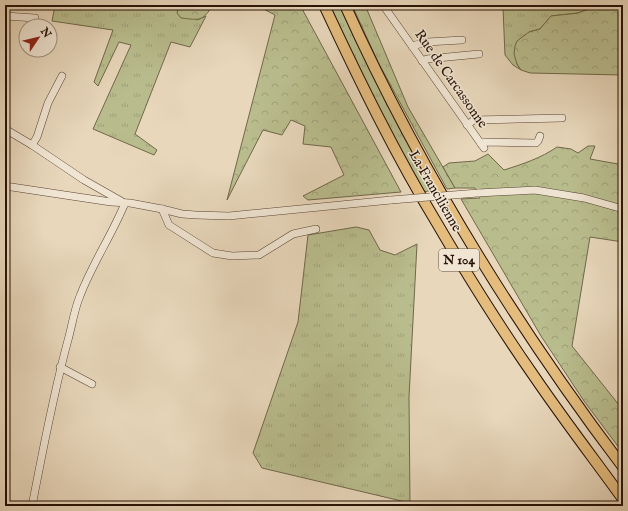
<svg xmlns="http://www.w3.org/2000/svg" width="628" height="511" viewBox="0 0 628 511" font-family="'IM FELL English',serif">
<style>
.grass{fill:url(#grass-tufts);stroke:#70684a}
.forest{fill:url(#forest-crowns);stroke:#70684a}
.lines{fill:none;stroke-linecap:round;stroke-linejoin:round}
.minor-casing{stroke:#574334;stroke-width:8}
.highway-casing{stroke:#271207;stroke-width:12}
.minor{stroke:#f0e5d3;stroke-width:7}
.highway{stroke:#e4bc7e;stroke-width:10}
.minor-bridge-casing{stroke:#574334;stroke-width:8;stroke-linecap:butt}
.minor-bridge{stroke:#f0e5d3;stroke-width:7}
.labels{text-anchor:middle;dominant-baseline:central;stroke-width:3;stroke-linejoin:round;paint-order:stroke}
.shield{fill:#f0e5d3;stroke:#635144;stroke-width:1}
.shield-label{font-size:13px;font-weight:bold;fill:#271207}
.street-label{font-size:14px;fill:#271207;stroke:#f0e5d3}
</style>
<defs>
<pattern id="grass-tufts" width="24" height="20" patternUnits="userSpaceOnUse"><rect width="24" height="20" fill="#b9bd8e"/><path d="M3 7l-1-3M5 7V3M7 7l1-3M15 17l-1-3M17 17v-4M19 17l1-3" fill="none" stroke="#9fa179"/></pattern>
<pattern id="forest-crowns" width="20" height="18" patternUnits="userSpaceOnUse"><rect width="20" height="18" fill="#b9bd8e"/><path d="M2 6a3 3 0 1 1 6 0M12 15a3 3 0 1 1 6 0" fill="none" stroke="#9fa179"/></pattern>
</defs>
<rect width="100%" height="100%" fill="#e8d7bb"/>
<filter id="stains"><feTurbulence type="fractalNoise" baseFrequency=".005" numOctaves="4"/><feColorMatrix values="0 0 0 0 .2 0 0 0 0 .09 0 0 0 0 .02 0 0 0 .5 -.17"/></filter>
<radialGradient id="worn" r=".72"><stop offset=".6" stop-color="#630" stop-opacity="0"/><stop offset="1" stop-color="#630" stop-opacity=".3"/></radialGradient>
<!-- grass -->
<g class="grass">
<path d="M55,5h124v1l18,14 9,-4 -16,31 -19,-5 -36,92 22,16 -3,5 -61,-26 38,-84 -12,-3 -21,44 -4,-4 19,-52 -61,-9z"/>
<path d="M328,5h12l28,61 67,124 -13,2 -64,-122z"/>
<path d="M352,5h13l43,102 47,81 -8,1 -69,-127z"/>
<path d="M510,5h78l2,4 -12,4 -27,3 -11,13 -11,3 -12,32 4,6 -8,-5 -8,-10 -2,-47 7,-2z"/>
<path d="M356,227l13,3 11,20 15,5 22,-11 -8,153 1,106 -148,-35 -9,-15 45,-131 10,-87z"/>
</g>
<!-- forest -->
<g class="forest">
<path d="M179,5h34c-11,17 -13,15 -32,13l-4,-5z"/>
<path d="M256,5h44l101,187 -93,8 -5,-4 41,-21 -13,-28 -28,-3 2,-18 -14,-6 -9,15 -19,-5 -36,70 48,-185z"/>
<path d="M588,5h35v70l-93,-2 -9,-3 -4,-6 -3,-10 1,-8 2,-5 12,-9 11,-3 11,-13 27,-3 11,-4z"/>
<path d="M588,146h7l-5,13 28,5 5,-4v82l-33,-5 -18,109 51,64v43l-39,-52 -43,-65 -80,-137 19,-1 -5,-10h-20l-12,-21 6,-4 26,-2 13,-7 16,16c19,-6 37,-12 53,-23l14,2 7,4z"/>
</g>
<g class="lines">
<!-- minor casing -->
<g class="minor-casing">
<g id="minor">
<path d="M383,5l101,143"/>
<path d="M5,16l30,2"/>
<path d="M412,46l15,-4 35,-2"/>
<path d="M422,61l5,-2 52,-5"/>
<path d="M467,125l7,-5 88,-2"/>
<path d="M5,129l27,16 52,35 37,21"/>
<path d="M481,144l4,-2 51,1 2,-2 2,-5"/>
<path d="M32,145l5,-8 11,-34 14,-27"/>
<path d="M5,186l106,16 19,1 32,6 20,5 14,1 33,1 162,-16"/>
<path d="M478,193l57,-3 49,8 39,11"/>
<path d="M162,209l7,16 44,28 19,3 27,-1 34,-21 23,-5"/>
<path d="M60,367l32,17"/>
<path d="M32,506c11,-56 21,-111 36,-166 4,-14 6,-30 12,-44 12,-32 32,-61 45,-93"/>
</g>
</g>
<!-- highway casing -->
<g class="highway-casing">
<g id="highway">
<path d="M324,5c35,75 71,149 114,220 31,53 63,104 98,154 28,41 58,80 87,120"/>
<path d="M345,5c74,164 169,318 278,462"/>
</g>
</g>
<!-- minor -->
<use href="#minor" class="minor"/>
<!-- highway -->
<use href="#highway" class="highway"/>
<!-- minor-bridge casing -->
<g class="minor-bridge-casing">
<path id="minor-bridge" d="M391,200l87,-7"/>
</g>
<!-- minor-bridge -->
<use href="#minor-bridge" class="minor-bridge"/>
</g>
<g class="labels">
<!-- shield labels -->
<rect class="shield" x="439" y="249" width="40" height="22" rx="3"/>
<g class="shield-label">
<text x="459" y="260">N 104</text>
</g>
<!-- street labels -->
<g class="street-label">
<text transform="translate(451 79) rotate(55)">Rue de Carcassonne</text>
<text transform="translate(435 191) rotate(60)">La Francilienne</text>
</g>
</g>
<!-- margin -->
<rect width="628" height="511" fill="none" stroke="#e8d7bb" stroke-width="20"/>
<rect x="6" y="6" width="616" height="499" fill="none" stroke="#271207" stroke-width="2"/>
<rect x="10" y="10" width="608" height="491" fill="none" stroke="#271207"/>
<!-- north arrow -->
<g transform="translate(38 38) rotate(55)"><circle r="19" fill="#f0e5d3" stroke="#a09181"/>
<path d="M0-3L7 15L0 10L-7 15Z" fill="#8f2418"/>
<text y="-6" font-size="11" font-weight="bold" text-anchor="middle" fill="#271207">N</text>
</g>
<rect width="100%" height="100%" filter="url(#stains)"/>
<rect width="100%" height="100%" fill="url(#worn)"/>
</svg>
